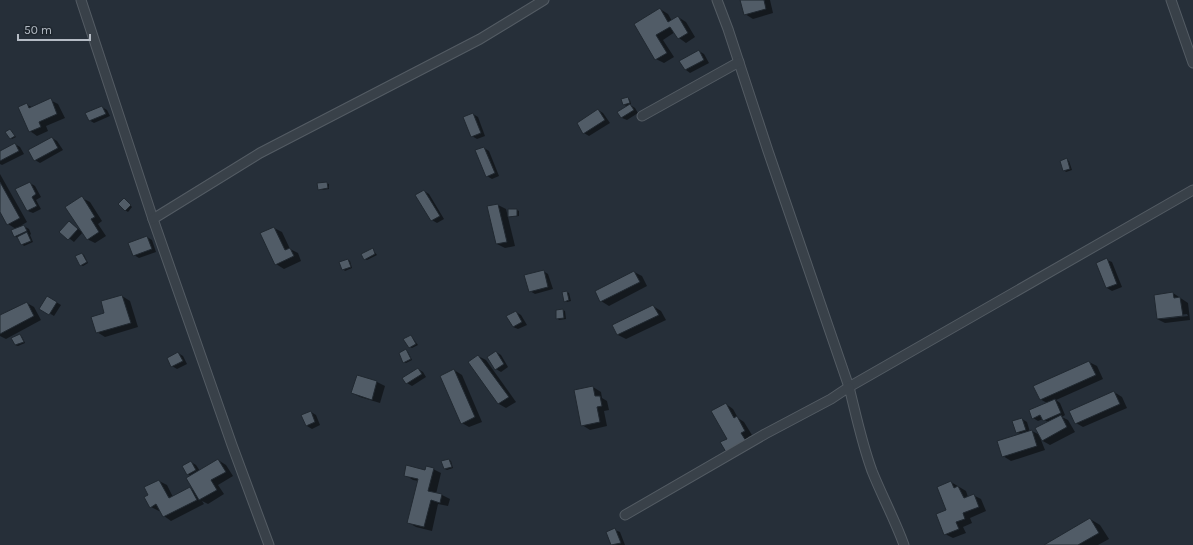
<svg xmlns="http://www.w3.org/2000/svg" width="1193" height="545" viewBox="0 0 1193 545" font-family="Karla,sans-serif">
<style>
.shadow{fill:#0007;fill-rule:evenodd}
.building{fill:#515c67;stroke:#202830}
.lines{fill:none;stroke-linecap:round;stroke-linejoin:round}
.street-casing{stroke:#545c64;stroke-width:11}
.street{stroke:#394149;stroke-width:9}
</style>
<rect width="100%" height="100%" fill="#262f39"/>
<!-- shadow -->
<g class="shadow">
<path d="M741,0h29l3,13 -20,6 -8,-5z"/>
<path d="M660,9l8,5 4,7 6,-4 8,5 9,15 -9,6 -7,-5 -4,-6 -12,8 11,17 -10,6 -8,-4 -21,-35z"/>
<path d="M699,51l5,3 5,9 -19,10 -4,-3 -5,-9z"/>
<path d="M628,98l2,2 1,4 -5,2 -2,-2z"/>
<path d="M50,100l8,4 7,14 -19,8 2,5 -11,5 -7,-5 -3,-26 5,2z"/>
<path d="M630,105l5,3 3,5 -11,7 -5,-2z"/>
<path d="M102,107l5,3 3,6 -16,7 -5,-3z"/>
<path d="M598,110l5,3 7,10 -21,13 -5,-3z"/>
<path d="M473,114l5,3 7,19 -8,3 -5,-3z"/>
<path d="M10,130l6,7 -4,2 -2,-1z"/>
<path d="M52,138l5,3 6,9 -23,13 -5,-3z"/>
<path d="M15,144l5,3 4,7 -22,11 -2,-1v-12z"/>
<path d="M484,148l5,3 10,25 -7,3 -5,-3z"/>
<path d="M1066,160l3,1 3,9 -6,2 -2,-2z"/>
<path d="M0,174l27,48 -5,3 7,4 2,5 -1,1 3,7 -9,4 -2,-2 -3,-5 -4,-3 1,-7 -8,-5 -8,-14z"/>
<path d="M30,183l5,3 6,11 -5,3 5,9 -8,4 -5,-2 -11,-21z"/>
<path d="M326,183l3,1v5l-8,1 -2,-1z"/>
<path d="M424,191l5,3 15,25 -7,4 -5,-3z"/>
<path d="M82,198l8,4 12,19 -4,3 8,12 -11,7 -8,-4 -4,-7 -9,10 -13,-10 9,-10 12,10z"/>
<path d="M126,201l6,6 -4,5 -3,-2z"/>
<path d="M498,205l8,4 9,37 -10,2 -8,-4 -8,-37z"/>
<path d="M517,210l2,1v5l-8,1 -2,-1z"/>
<path d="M274,228l8,4 8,17 8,4 3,8 -17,8 -8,-5z"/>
<path d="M147,237l5,3 4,12 -17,6 -5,-3z"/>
<path d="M373,250l4,5 -10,5 -2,-1z"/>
<path d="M82,254l2,1 4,8 -5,3 -2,-1z"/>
<path d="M348,260l2,1 2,7 -7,3 -2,-2z"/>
<path d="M1107,260l5,2 10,25 -10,4 -5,-3z"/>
<path d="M543,271l5,3 5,15 -18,5 -5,-3z"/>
<path d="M634,272l8,4 5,10 -38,20 -8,-5z"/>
<path d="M567,292l2,1 2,8 -4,1 -2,-1z"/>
<path d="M1173,293l15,10 2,17 -25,3 -8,-4zM1187,314l1,2 -25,3v-2z"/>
<path d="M122,296l8,5 8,26 -33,10 -8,-5 8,-18z"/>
<path d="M48,297l13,8 -7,11 -13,-8z"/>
<path d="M27,303l7,4 7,13 -35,19 -6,-3v-19z"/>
<path d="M653,306l8,5 5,9 -40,19 -8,-4 -4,-9z"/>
<path d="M563,310l2,1 1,8 -7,1 -2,-2z"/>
<path d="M516,312l5,3 6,10 -9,4 -5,-2z"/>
<path d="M20,335l2,2 3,6 -7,3 -3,-1z"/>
<path d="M411,336l7,9 -6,3 -2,-1z"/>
<path d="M406,350l2,2 4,8 -6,3 -2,-1z"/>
<path d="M496,352l5,3 7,12 -7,5 -5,-3z"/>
<path d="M178,353l5,3 4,8 -10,5 -5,-3z"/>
<path d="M478,356l8,4 30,42 -10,6 -7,-4 -30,-42z"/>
<path d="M1089,362l8,4 6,13 -47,21 4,3 5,12 -3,2 6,3 7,12 -25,13 -9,-5 4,10 -34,11 -8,-5 18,-21 -4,-3 5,-13 5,3 3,10 2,-1 8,4 8,-13 -5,-3 -5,2 -5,-3 14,-15 -7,-4z"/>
<path d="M418,369l5,3 3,5 -14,9 -5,-3z"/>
<path d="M454,370l8,5 20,47 -13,5 -7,-4z"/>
<path d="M357,376l20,6 8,4 -5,17 -20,-6 -8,-4z"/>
<path d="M593,387l8,5 1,6 5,3 2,9 -5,1 3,15 -17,4 -8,-5z"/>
<path d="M1114,392l8,5 5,11 -44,19 -7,-4z"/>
<path d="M726,404l7,5 5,9 6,4 8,13 -4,2 5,9 -25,-7z"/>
<path d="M311,412l5,3 4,10 -8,4 -5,-3 -5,-10z"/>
<path d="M218,460l8,5 7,11 -15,9 6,9 -16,10 -6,-3 2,3 -33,17 -7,-5 -4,-6 -1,1 -8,-4 -1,-12 9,-14 8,4 6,12 17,-9 5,3 -4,-15 -4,-2 4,-12 5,3 4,6z"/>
<path d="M449,460l2,1 2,7 -6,2 -2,-1z"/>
<path d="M433,469l8,4 -5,21 6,1 8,4 -2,7 -10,-2 -6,27 -16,-4 -7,-4 10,-42 -6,-1 -8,-5z"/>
<path d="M951,482l15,9 2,6 5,-2 8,4 5,12 -16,7 2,5 -9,4 3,6 -13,5 -8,-4z"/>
<path d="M1090,519l10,6 9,14 -11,6h-52z"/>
<path d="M615,530l5,2 5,13h-12l-5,-13z"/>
</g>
<!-- building -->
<g class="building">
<path d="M740,0h24l2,9 -22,6z"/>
<path d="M660,8l8,14 10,-6 10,17 -10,6 -8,-12 -14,8 11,18 -12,7 -21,-36z"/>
<path d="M699,50l5,10 -19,10 -6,-9z"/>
<path d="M628,97l2,6 -7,2 -2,-6z"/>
<path d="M51,98l6,16 -18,8 2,5 -12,5 -11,-25 9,-4 2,5z"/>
<path d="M630,104l4,6 -13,8 -4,-6z"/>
<path d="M102,106l4,8 -17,7 -4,-8z"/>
<path d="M598,109l7,11 -22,14 -6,-11z"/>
<path d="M473,113l8,20 -10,4 -8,-20z"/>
<path d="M10,129l5,7 -5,3 -5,-7z"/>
<path d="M52,137l6,11 -24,13 -6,-11z"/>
<path d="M15,143l4,8 -19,10v-10z"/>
<path d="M484,147l11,26 -9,4 -11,-27z"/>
<path d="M1067,158l3,11 -7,2 -3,-10z"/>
<path d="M0,182l20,36 -13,7 -7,-13z"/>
<path d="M30,182l6,12 -4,3 5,9 -10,5 -12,-22z"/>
<path d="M327,182l1,6 -10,2 -1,-7z"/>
<path d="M424,190l16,26 -9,5 -16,-26z"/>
<path d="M82,196l13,21 -4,2 8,13 -12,8 -22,-33z"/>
<path d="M124,198l7,7 -6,6 -7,-7z"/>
<path d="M498,204l9,38 -11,2 -9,-38z"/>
<path d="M508,209h9v7l-9,1z"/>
<path d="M69,221l9,8 -10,11 -9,-8z"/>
<path d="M24,225l3,6 -13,6 -3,-7z"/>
<path d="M274,227l11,23 5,-2 4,8 -19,9 -15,-32z"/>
<path d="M27,232l4,9 -10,4 -4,-8z"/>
<path d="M147,236l5,13 -19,7 -5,-13z"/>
<path d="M373,248l2,6 -11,6 -3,-6z"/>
<path d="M82,253l5,9 -7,4 -5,-10z"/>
<path d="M1107,258l10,26 -11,4 -10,-25z"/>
<path d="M348,259l3,8 -9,3 -3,-8z"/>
<path d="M544,270l4,17 -19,5 -5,-17z"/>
<path d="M634,271l6,11 -40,20 -5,-11z"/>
<path d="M567,291l2,9 -5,2 -2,-10z"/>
<path d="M1173,292l1,6 6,-1 3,19 -26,3 -3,-24z"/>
<path d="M122,295l9,28 -35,10 -5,-16 13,-4 -3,-12z"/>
<path d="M47,296l10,6 -8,13 -10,-6z"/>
<path d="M27,302l7,14 -34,18v-19z"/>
<path d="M653,305l6,10 -42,20 -5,-10z"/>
<path d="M563,309l1,9 -8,1v-9z"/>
<path d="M516,311l6,11 -9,5 -7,-11z"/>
<path d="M20,334l4,8 -9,3 -4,-7z"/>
<path d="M411,335l5,9 -7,4 -6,-9z"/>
<path d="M406,349l5,10 -8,4 -4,-10z"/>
<path d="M496,351l8,13 -9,6 -8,-13z"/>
<path d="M178,352l5,9 -12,6 -4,-9z"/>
<path d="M478,355l31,42 -11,7 -30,-42z"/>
<path d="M1089,361l7,14 -56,25 -7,-14z"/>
<path d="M418,368l4,6 -16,10 -4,-6z"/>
<path d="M454,369l21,48 -14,7 -21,-48z"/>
<path d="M357,375l20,6 -5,19 -21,-7z"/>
<path d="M593,386l2,10h5l2,10 -5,1 3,15 -19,4 -7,-36z"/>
<path d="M1114,391l6,13 -45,20 -6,-13z"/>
<path d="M1055,399l6,14 -18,8 -3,-6 -8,4 -3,-9z"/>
<path d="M726,403l8,15 3,-2 8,15 -4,2 5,8 -20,11 -6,-10 7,-3 -16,-28z"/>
<path d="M311,411l4,11 -9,4 -5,-11z"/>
<path d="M1061,415l6,12 -25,14 -7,-13z"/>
<path d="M1022,418l4,12 -10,3 -4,-12z"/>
<path d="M1032,430l5,16 -35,11 -5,-16z"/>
<path d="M218,459l8,13 -15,8 6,10 -18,10 -13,-22z"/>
<path d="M449,459l3,8 -8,2 -3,-8z"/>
<path d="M191,461l5,9 -9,5 -5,-9z"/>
<path d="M406,465l19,5 1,-4 8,2 -6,23 14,3 -2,9 -9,-3 -7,27 -17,-4 11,-44 -14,-3z"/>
<path d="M159,480l10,18 21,-11 7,13 -34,17 -7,-13 -6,4 -6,-11 4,-2 -4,-8z"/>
<path d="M951,481l3,7 4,-2 6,12 10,-4 5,13 -16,6 2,6 -9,3 3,7 -15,6 -8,-21 10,-4 -9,-23z"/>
<path d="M1090,518l9,15 -21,12h-34z"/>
<path d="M615,528l6,15 -10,2 -5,-13z"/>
</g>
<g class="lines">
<!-- street casing -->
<g class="street-casing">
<g id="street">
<path d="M81,0l72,219 79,226 37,100"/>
<path d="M717,0l11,29 40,122 81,236 344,-197"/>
<path d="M1171,0l22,63"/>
<path d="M642,116l97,-54"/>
<path d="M153,219l107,-66 220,-114 64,-39"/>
<path d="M625,515l140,-81 66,-35 18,-12c7,28 13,57 23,84 10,25 23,49 32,74"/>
</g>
</g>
<!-- street -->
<use href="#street" class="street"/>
</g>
<!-- scale -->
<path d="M18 34v6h72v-6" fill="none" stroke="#b5bcc5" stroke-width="2"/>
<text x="24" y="34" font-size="12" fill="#b5bcc5" stroke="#1e262e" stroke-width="3" paint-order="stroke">50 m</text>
</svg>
